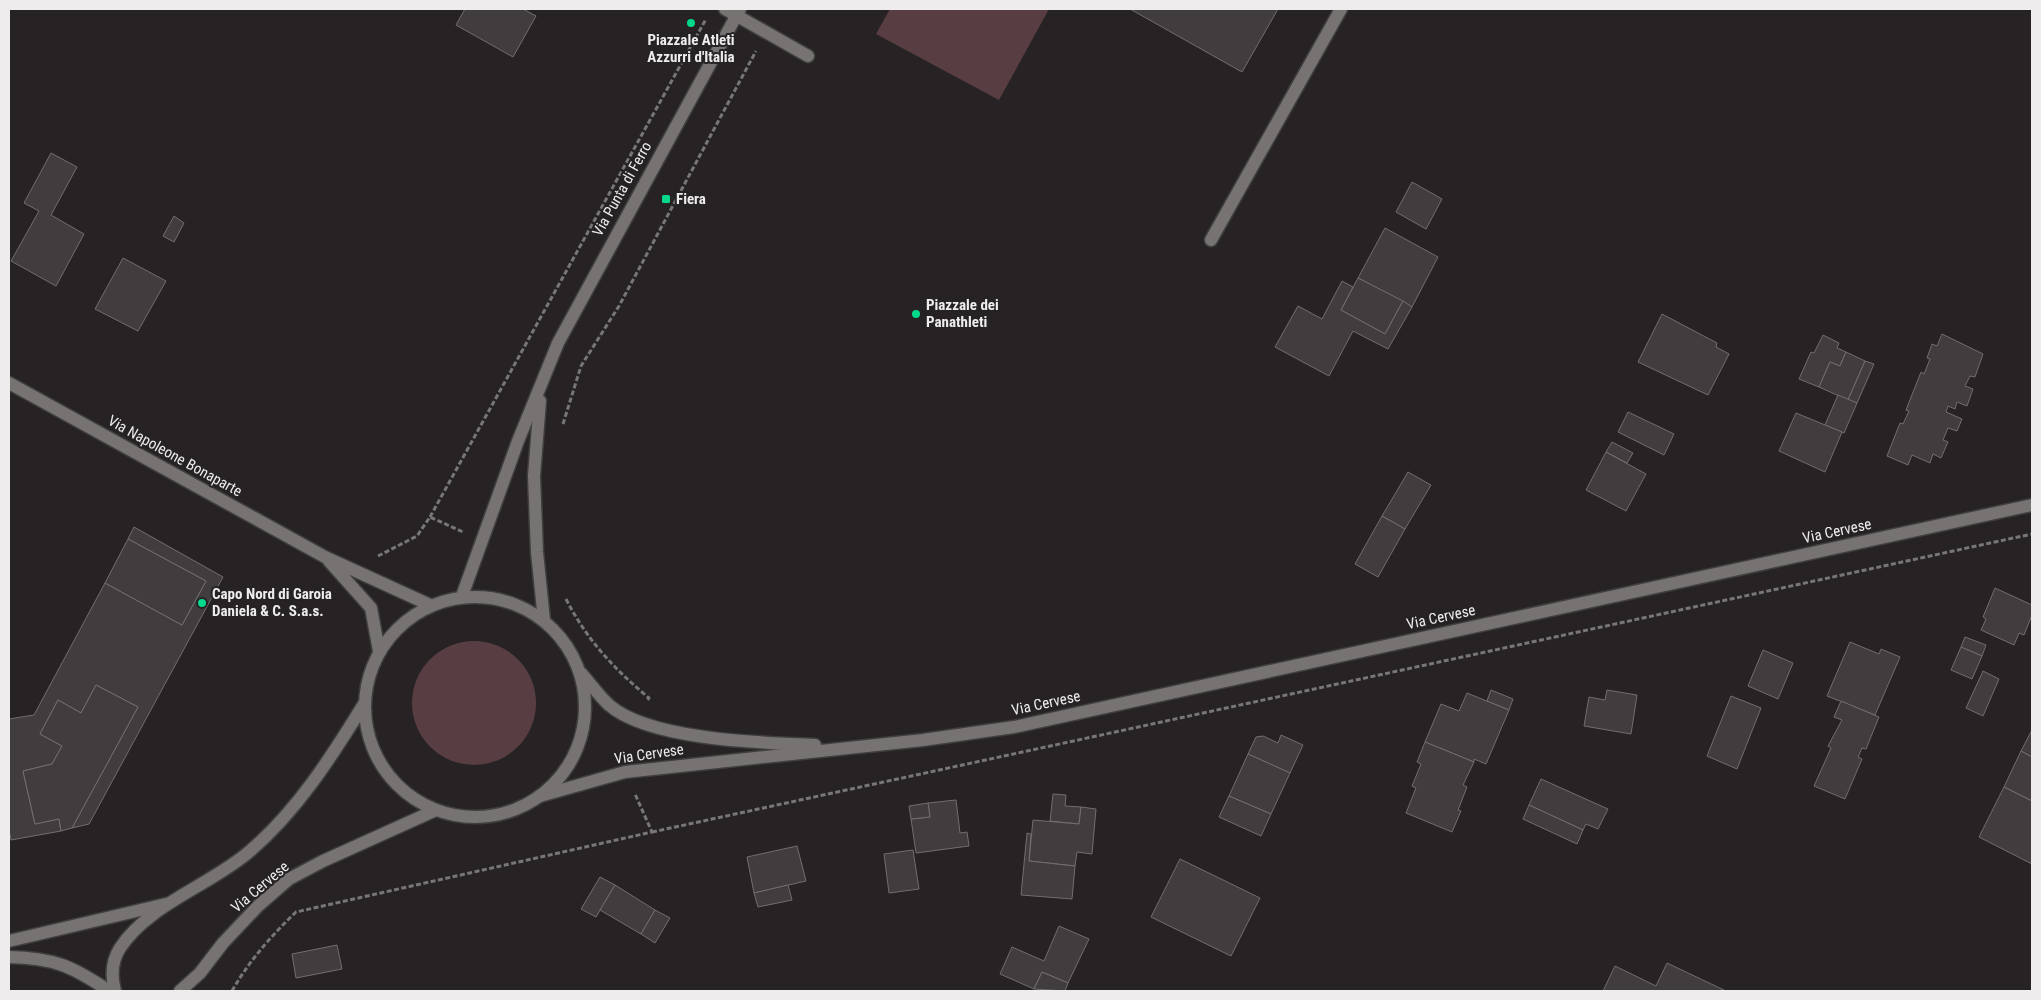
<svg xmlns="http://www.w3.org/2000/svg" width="2041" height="1000" viewBox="0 0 2041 1000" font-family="'Roboto Condensed',sans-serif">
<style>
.green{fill:#583e42}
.building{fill:#413d3e;stroke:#726d6e}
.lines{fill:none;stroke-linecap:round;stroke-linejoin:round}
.service-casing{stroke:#413e3e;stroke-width:15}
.minor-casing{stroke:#413e3e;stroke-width:15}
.tertiary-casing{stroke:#413e3e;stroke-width:15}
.secondary-casing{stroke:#413e3e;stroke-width:15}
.path{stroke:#797676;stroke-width:3;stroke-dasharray:5 2.5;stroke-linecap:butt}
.service{stroke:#777373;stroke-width:12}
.minor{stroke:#777373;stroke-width:12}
.tertiary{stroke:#777373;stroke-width:12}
.secondary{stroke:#777373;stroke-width:12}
.poi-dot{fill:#03d98b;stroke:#272324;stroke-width:2}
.labels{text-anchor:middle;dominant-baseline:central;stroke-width:4;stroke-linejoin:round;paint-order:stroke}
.poi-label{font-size:15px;font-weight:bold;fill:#eeecec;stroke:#272324;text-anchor:start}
.street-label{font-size:15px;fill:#eeecec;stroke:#272324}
</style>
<rect width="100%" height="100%" fill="#272324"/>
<!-- green -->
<g class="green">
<path d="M890,9h159l-50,91 -123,-66z"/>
<circle cx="474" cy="703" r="62"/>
</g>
<!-- building -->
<g class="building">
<path d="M465,9h58l13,7 -23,41 -57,-32z"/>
<path d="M1130,9h148l-36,63z"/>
<path d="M51,153l26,14 -26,48 33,19 -28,52 -45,-25 28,-50 -15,-8z"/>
<path d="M1412,182l30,17 -16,30 -30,-17z"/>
<path d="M174,216l10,7 -10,19 -11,-6z"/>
<path d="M1385,228l53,29 -26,50 -54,-29z"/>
<path d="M123,258l43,23 -28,50 -43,-22z"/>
<path d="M1358,278l45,23 -18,33 -44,-24z"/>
<path d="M1342,281l11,6 -12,23 44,24 18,-33 9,6 -24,42 -35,-18 -24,45 -54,-29 23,-41 24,13z"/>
<path d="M1662,314l55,29 -1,4 13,7 -21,41 -70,-33z"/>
<path d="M1942,334l41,20 -8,23 -5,-1 -5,10 8,3 -6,17 -10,-4 -2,7 -7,-3 -2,6 16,7 -5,12 -9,-3 -5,12 5,2 -7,16 -8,-4 -3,9 -18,-8 -4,10 -21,-9 13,-33 3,1 6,-13 -3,-1 15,-38 3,2 6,-15 -3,-1 5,-14 5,2z"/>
<path d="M1823,335l16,8 -2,5 9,4 -6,14 -10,-4 -11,25 -20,-8 12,-27 3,1z"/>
<path d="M1846,352l19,9 -17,39 -29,-13 11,-25 10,4z"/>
<path d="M1865,361l9,3 -17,39 -9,-3z"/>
<path d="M1838,395l19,8 -13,30 -19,-8z"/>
<path d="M1628,412l46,22 -10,21 -46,-23z"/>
<path d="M1796,413l46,19 -17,40 -46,-21z"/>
<path d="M1612,442l21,11 -6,10 -21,-11z"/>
<path d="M1606,452l40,22 -20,37 -40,-21z"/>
<path d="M1408,472l23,13 -26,44 -23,-13z"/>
<path d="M1382,516l23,13 -27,48 -23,-13z"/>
<path d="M134,527l89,50 -134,247 -17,4 66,-121 -42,-22 -15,28 -23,-13 -18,34 22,12 -10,18 -29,7 12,53 24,-5 2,12 -50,9 -2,-10v-111l25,-4 71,-132 77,42 24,-44 -78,-42z"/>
<path d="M128,539l78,42 -24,44 -77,-42z"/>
<path d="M1995,588l37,17v10l-8,20 -5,-2 -5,12 -33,-15 5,-11 -3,-2z"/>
<path d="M1965,637l21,8 -4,11 -21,-9z"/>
<path d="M1850,642l29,12 2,-5 19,8 -25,58 -48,-19z"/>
<path d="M1961,647l21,9 -10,23 -21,-9z"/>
<path d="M1763,650l30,13 -15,36 -30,-13z"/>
<path d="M1983,671l16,8 -16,37 -17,-8z"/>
<path d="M96,685l42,22 -66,121 -11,3 -2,-12 -24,5 -12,-53 29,-7 10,-18 -22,-12 18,-34 23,13z"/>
<path d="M1491,690l22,9 -4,11 -22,-9z"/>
<path d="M1607,690l30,5 -6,39 -47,-8 5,-29 16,3z"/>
<path d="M1467,693l42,17 -23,54 -12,-5v3l-49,-20 16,-38 18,7z"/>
<path d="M1731,696l30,12 -24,61 -30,-13z"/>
<path d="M1841,701l38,16 -13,32 -4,-1 -4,9 4,2 -17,40 -31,-13 17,-38 -3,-2 14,-26 -8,-3z"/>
<path d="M2032,730v27l-11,-6z"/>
<path d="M1281,735l22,10 -13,28 -42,-19 8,-17 7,-1 15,7z"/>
<path d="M1425,742l49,20 -11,23 4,2 -9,23 3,1 -9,21 -46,-19 10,-25 -4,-2 9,-22 -4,-2z"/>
<path d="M2021,751l11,6v44l-28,-14z"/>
<path d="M1248,754l42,19 -19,41 -42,-18z"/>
<path d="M1541,779l67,30 -10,20 -12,-5 -3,6 -54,-25z"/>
<path d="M2004,787l28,14v63l-53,-27z"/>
<path d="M1053,794l13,1 -1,11 16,1 -2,17 -29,-3z"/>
<path d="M1229,796l42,18 -10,22 -42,-19z"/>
<path d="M956,800l4,33 7,-1 2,14 -53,7 -5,-34 19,-2 -2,-14z"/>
<path d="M928,803l2,14 -19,2 -2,-13z"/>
<path d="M1529,805l54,25 -6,14 -54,-25z"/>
<path d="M1081,807l15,2 -4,45 -15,-2 -2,14 -46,-5 4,-41 46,4z"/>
<path d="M1027,833l4,1 -2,27 46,5 -3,33 -51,-4z"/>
<path d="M797,846l9,35 -52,12 -7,-36z"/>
<path d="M913,850l6,39 -30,4 -5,-39z"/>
<path d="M1180,859l80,39 -29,58 -80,-39z"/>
<path d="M600,877l15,8 -19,32 -15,-8z"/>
<path d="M615,885l40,25 -14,24 -41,-24z"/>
<path d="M788,885l4,15 -34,7 -4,-14z"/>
<path d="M655,910l15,8 -15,25 -14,-9z"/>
<path d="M1059,926l30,13 -21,44 -26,-11 -8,17 -34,-15 12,-27 32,14z"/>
<path d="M337,945l5,24 -46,9 -4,-24z"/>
<path d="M1667,963l59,28h-123l12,-25 41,20z"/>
<path d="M1042,972l26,11 -3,8 -31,-2z"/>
</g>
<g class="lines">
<!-- service casing -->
<g class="service-casing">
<g id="service">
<path d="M725,9l83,47"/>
<path d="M1211,240l130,-231"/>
</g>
</g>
<!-- minor casing -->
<g class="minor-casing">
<g id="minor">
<path d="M9,383l316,174 105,48"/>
<path d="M329,561l42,47 8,43"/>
</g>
</g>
<!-- tertiary casing -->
<g class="tertiary-casing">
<g id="tertiary">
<path d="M540,401l-6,75 3,76 7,68"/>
<path d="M462,596l56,-155 40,-98 182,-334"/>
</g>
</g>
<!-- secondary casing -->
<g class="secondary-casing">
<g id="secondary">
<circle cx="475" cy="707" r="110"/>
<path d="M581,673c9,10 18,23 28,32 40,35 153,38 206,40"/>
<path d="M540,796l85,-24 298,-32 91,-13 1018,-222"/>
<path d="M9,941l157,-37"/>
<path d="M9,957c45,1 63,9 100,34"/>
<path d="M115,991c-4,-15 -4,-29 5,-43 29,-44 91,-63 130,-97 47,-40 82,-95 114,-147"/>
<path d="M180,991l20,-18 23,-30 35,-37 31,-27 34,-18 113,-51"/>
</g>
</g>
<!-- path -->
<g class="path">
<path d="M563,424l18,-58 38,-60 137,-255"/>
<path d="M430,517l276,-498"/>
<path d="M378,556l39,-20 13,-19 33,15"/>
<path d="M566,599c21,41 48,70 83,99l-2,3"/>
<path d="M652,832l1380,-298"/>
<path d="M232,991c17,-30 39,-55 64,-79l356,-80 -17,-38"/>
</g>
<!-- service -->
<use href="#service" class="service"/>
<!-- minor -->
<use href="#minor" class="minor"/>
<!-- tertiary -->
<use href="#tertiary" class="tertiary"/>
<!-- secondary -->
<use href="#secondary" class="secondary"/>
</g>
<!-- markers -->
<g class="poi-dot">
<circle cx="691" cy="23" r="5"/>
<rect x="661" y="194" width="10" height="10" rx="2.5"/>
<circle cx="916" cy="314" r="5"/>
<circle cx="202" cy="603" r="5"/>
</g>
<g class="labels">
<!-- poi labels -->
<g class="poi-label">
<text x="691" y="40" text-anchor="middle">Piazzale Atleti<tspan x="691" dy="17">Azzurri d'Italia</tspan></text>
<text x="676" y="199">Fiera</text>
<text x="926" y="305">Piazzale dei<tspan x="926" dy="17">Panathleti</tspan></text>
<text x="212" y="594">Capo Nord di Garoia<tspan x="212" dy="17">Daniela &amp; C. S.a.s.</tspan></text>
</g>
<!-- street labels -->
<g class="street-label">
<text transform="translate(622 189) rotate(-61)">Via Punta di Ferro</text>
<text transform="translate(175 456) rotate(29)">Via Napoleone Bonaparte</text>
<text transform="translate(1837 531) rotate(-12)">Via Cervese</text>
<text transform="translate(1441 617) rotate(-12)">Via Cervese</text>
<text transform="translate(1046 703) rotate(-12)">Via Cervese</text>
<text transform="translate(649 754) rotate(-8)">Via Cervese</text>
<text transform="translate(260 887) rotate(-40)">Via Cervese</text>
</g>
</g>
<!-- border -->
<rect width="2041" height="1000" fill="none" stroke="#eeecec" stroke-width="20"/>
</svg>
